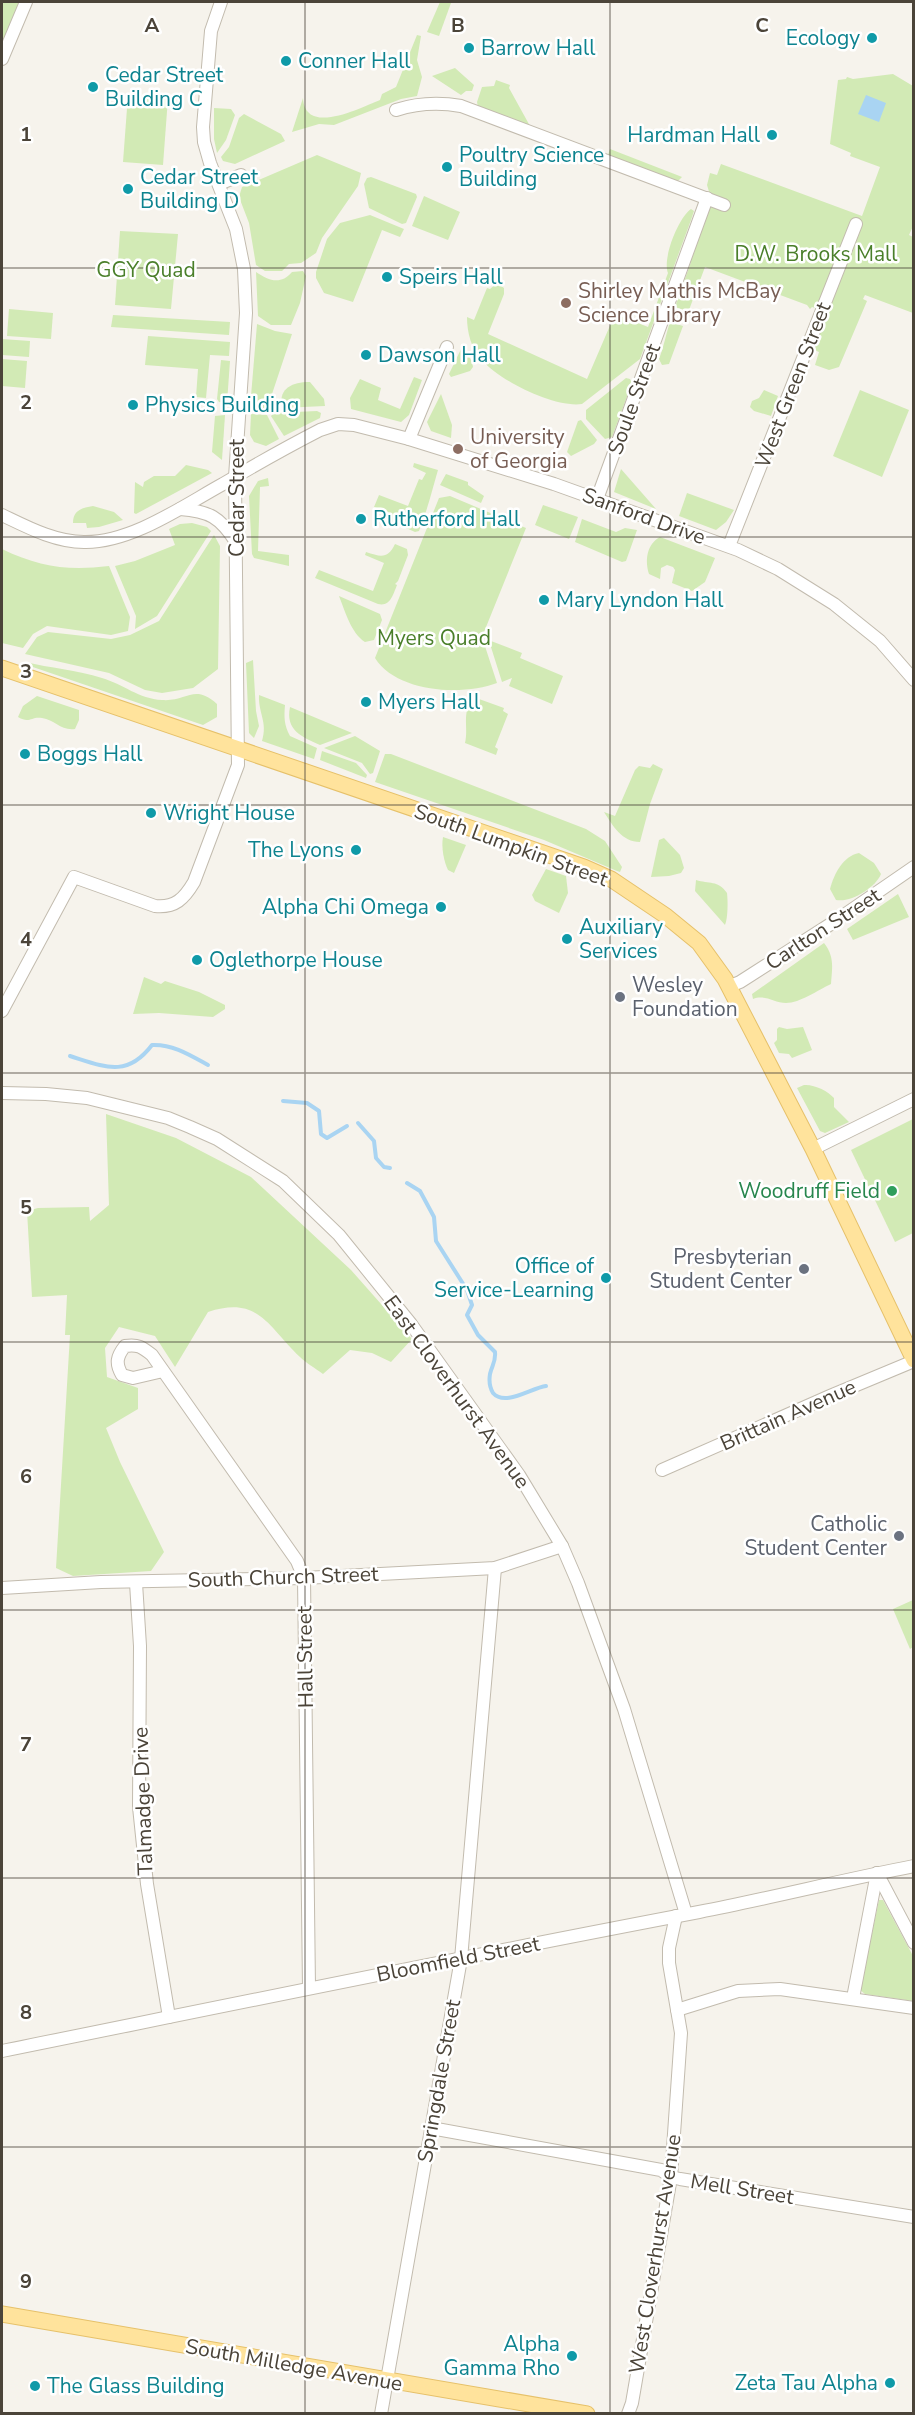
<svg xmlns="http://www.w3.org/2000/svg" width="915" height="2415" viewBox="0 0 915 2415" font-family="'Nunito Sans',sans-serif">
<style>
.green{fill:#d2eab5}
.water{fill:#a9d4f2}
.lines{fill:none;stroke-linecap:round;stroke-linejoin:round}
.stream{stroke:#a9d4f2;stroke-width:4}
.minor-casing{stroke:#c2bbae;stroke-width:14}
.major-casing{stroke:#e6c16a;stroke-width:17}
.minor{stroke:#fff;stroke-width:12}
.major{stroke:#ffe39c;stroke-width:15}
.grid{fill:none;stroke:#4b4439;stroke-width:1.5;stroke-opacity:0.55}
.culture-dot{fill:#0f9aa8;stroke:#fff;stroke-width:2}
.education-dot{fill:#8d6e63;stroke:#fff;stroke-width:2}
.worship-dot{fill:#6b7280;stroke:#fff;stroke-width:2}
.leisure-dot{fill:#2e9e5b;stroke:#fff;stroke-width:2}
.labels{text-anchor:middle;dominant-baseline:central;stroke-width:5;stroke-linejoin:round;paint-order:stroke}
.culture-label{font-size:21px;fill:#0d838f;stroke:#fff;text-anchor:start}
.park-label{font-size:21px;fill:#4a7f2a;stroke:#fff}
.education-label{font-size:21px;fill:#785e54;stroke:#fff;text-anchor:start}
.street-label{font-size:21px;fill:#4b4439;stroke:#fff}
.worship-label{font-size:21px;fill:#5b616d;stroke:#fff;text-anchor:end}
.leisure-label{font-size:21px;fill:#27864d;stroke:#fff;text-anchor:end}
.grid-label{font-size:20px;text-anchor:middle;font-weight:bold;fill:#4b4439;stroke:#fff;stroke-width:5;stroke-linejoin:round;paint-order:stroke}
</style>
<rect width="100%" height="100%" fill="#f6f3ec"/>
<!-- green -->
<g class="green">
<path d="M2,2h27l-27,42z"/>
<path d="M440,2l11,1 -12,33 -12,-4z"/>
<path d="M417,35l4,1 -4,24 5,17 -5,19 -16,3 -67,26 -15,-1 -27,8 11,-34c2,39 59,9 77,2l2,-6 14,-7z"/>
<path d="M455,68l19,17 -2,6h-6l-5,4 -29,-19z"/>
<path d="M893,74l20,12 1,138 -5,11 4,2v76l-48,-18 -2,4 4,2 -28,66 -10,3 -14,-5 4,-13 -14,-6 13,-37 -6,-2 -2,2 -3,-4 -102,-38 -16,43 -2,1 -12,-4 16,-45 -5,-2 24,-65 -3,-10 3,-12 7,2 4,-11 141,52 18,-49 -30,-11 1,-3 -21,-9 8,-64 8,-1 1,-2 6,2z"/>
<path d="M496,80l14,5 -1,3 21,38 -52,-19 -1,-5 5,-15 12,-1z"/>
<path d="M128,95l40,3 -5,67 -40,-3z"/>
<path d="M214,108l17,1 4,6 -9,25 -9,13 -3,-14z"/>
<path d="M244,114l37,20 4,7 -50,23 -12,-3 -2,-4 8,-10 10,-29z"/>
<path d="M610,149l67,26 5,2 -4,4 -70,-26z"/>
<path d="M317,155l44,18 -3,13 -36,52 -6,15 -15,10 -12,1 -7,7h-17l-9,-6 -7,-42 -10,-26 3,-10z"/>
<path d="M371,177l45,17 1,3 -11,26 -4,1 -33,-16 -5,-24 3,-6z"/>
<path d="M424,196l36,16 -12,28 -36,-14z"/>
<path d="M691,209l3,2 -3,9 -51,139 -58,45c-28,4 -82,-23 -100,-44 -11,-11 -15,-28 -15,-43l7,3 13,-32 3,1 7,-6 7,5v6l-16,40 99,45 28,-65 33,13 20,-54c-6,-15 11,-56 23,-64z"/>
<path d="M370,215l34,14 -4,8 -18,-7 -29,72 -29,-9 -8,-15v-6l11,-33 13,-16z"/>
<path d="M120,231l58,3 -7,75 -56,-4z"/>
<path d="M303,271l3,5 -6,27 -9,22h-20l-13,-9 -2,-44c13,9 25,13 36,0z"/>
<path d="M9,309l44,4 -2,26 -44,-3z"/>
<path d="M113,315l117,7 -1,13 -118,-8z"/>
<path d="M670,322l13,4 -14,38 -7,1 -3,-6c5,-13 7,-25 11,-37z"/>
<path d="M257,324l18,7 17,3 -25,75 -17,-1z"/>
<path d="M148,336l82,6 -1,14 -19,-1 -4,43 -10,-1 2,-28 -53,-4z"/>
<path d="M2,339l28,2 -1,16 -27,-2z"/>
<path d="M463,345l9,17 1,5 -3,4 -19,6 -2,-3z"/>
<path d="M2,359l25,2 -2,27 -23,-2z"/>
<path d="M221,360l9,1 -3,42 -8,-1 -2,-3z"/>
<path d="M414,377l8,3 -13,35 -8,7 -50,-13 -1,-11 10,-19 21,9 -3,12 22,9z"/>
<path d="M626,378l4,1 2,4 -20,54 -7,2 -19,-20v-9z"/>
<path d="M306,382h4l14,17 1,7 -43,2c-4,-18 8,-25 24,-26z"/>
<path d="M764,390l14,6 -7,20 -17,-5 -4,-4 2,-6 7,-3z"/>
<path d="M860,390l49,20 -27,67 -49,-21z"/>
<path d="M441,394l11,31 -1,13 -20,-7 -4,-9z"/>
<path d="M317,411l4,2 -1,5 -36,18 -13,-20 3,-3z"/>
<path d="M251,414l16,1 12,24 -13,7 -12,-4 -4,-7z"/>
<path d="M225,415l-3,45 -10,-8 3,-36z"/>
<path d="M581,420l16,20 -3,4 -23,12 -4,-4 11,-31z"/>
<path d="M414,463l24,7c-7,24 -10,38 -19,61l-4,1 -27,-12 2,-7 -16,-6 5,-12 29,11 11,-27 3,1 4,-7 -13,-6z"/>
<path d="M186,465l22,5 4,3 -76,41 -2,-1 1,-31 8,5 1,-5 10,-6h21z"/>
<path d="M621,469l35,40 -42,-17z"/>
<path d="M446,474l22,8v3l16,11 -3,7 -41,-18z"/>
<path d="M268,478l1,8 -9,1 -2,64 31,4v11l-35,-8 -2,-4 -3,-58 9,-15z"/>
<path d="M687,493l47,17 -8,12 -10,8 -37,-14z"/>
<path d="M450,496l76,32 -44,109 15,46c-34,13 -100,10 -122,-25l64,-160z"/>
<path d="M543,505l35,12 -9,22 -34,-14z"/>
<path d="M93,506l21,6 9,8 -24,7 -12,1 -1,-5h-13c0,-13 9,-15 20,-17z"/>
<path d="M582,519l34,13 9,-4 12,2 -11,31 -4,1 -47,-20z"/>
<path d="M192,523l15,4 4,4 -54,85 -22,13 1,-13 -21,-50 20,-5 40,-16 -6,-16 11,-5z"/>
<path d="M214,535l6,11 -2,123 -25,19 -31,5 -17,-3 -36,-17 -84,-19 12,-17 11,-5 63,7 19,-4 29,-14z"/>
<path d="M660,537l55,21 -10,24 -13,9 -20,-8 3,-13 -2,-3 -6,-2 -6,3 -1,11 -11,-5c-4,-13 -3,-29 11,-37z"/>
<path d="M395,544l12,5 1,6 -10,26 -3,3 2,1c-4,10 -7,22 -19,19l-63,-26 4,-8 54,21 11,-28 -19,-8 1,-3c15,5 22,7 29,-8z"/>
<path d="M2,549c37,18 66,22 107,17l21,51 -2,14 -17,4 -64,-9 -14,8 -10,14 -21,-5z"/>
<path d="M339,596l41,18 2,6 -8,20 -9,2c-14,-9 -20,-31 -26,-46z"/>
<path d="M491,641l31,12 -2,5 43,18 -11,28 -43,-18 3,-8 -10,4 -12,-38z"/>
<path d="M253,660l3,51 3,15 -5,12 -5,-5 -3,-70z"/>
<path d="M25,662c25,6 52,8 77,16 21,6 37,21 60,22 25,2 32,-17 55,4v13l-14,8 -179,-61z"/>
<path d="M259,695l26,10c-1,12 -1,20 5,31l27,12 -3,11 -52,-18c6,-19 -4,-28 -3,-46z"/>
<path d="M37,696l42,14v10l-4,9c-14,2 -20,-9 -33,-11 -11,-2 -12,6 -24,-1l5,-11z"/>
<path d="M479,699l25,9 -1,3 5,3 -13,33 3,2 -2,6 -31,-12c4,-15 -4,-31 8,-43z"/>
<path d="M290,707l62,26 -32,12c-18,-8 -35,-15 -30,-38z"/>
<path d="M355,736l25,15 -7,22 -3,1 -8,-11 -38,-15z"/>
<path d="M322,751l34,12 11,12 -1,3 -46,-18z"/>
<path d="M385,754h6l195,75 19,12 17,26 -2,5 -3,-1 -73,-31 -169,-58z"/>
<path d="M653,764l10,5 -13,35 -10,38c-18,0 -27,-16 -36,-30l11,4 20,-46 4,-4 11,2z"/>
<path d="M443,837l23,8 -12,28 -6,-3c-4,-8 -7,-23 -5,-33z"/>
<path d="M664,838l16,17 4,13 -3,5 -12,3 -18,1 8,-37z"/>
<path d="M859,853l15,10 7,11c-5,13 -30,29 -45,26l-6,-11c4,-15 13,-33 29,-36z"/>
<path d="M546,869l20,7 2,17 -9,20 -24,-12 -3,-6z"/>
<path d="M696,880c13,4 22,0 31,13 1,8 1,25 -2,32l-30,-34z"/>
<path d="M898,894l11,23 -56,23 -6,-11z"/>
<path d="M824,943c11,14 8,25 7,41 -13,6 -31,19 -45,19 -12,0 -21,-9 -33,-4l-1,-5z"/>
<path d="M144,977l17,7 4,-3 34,11 26,13v4l-12,8 -54,-4 -26,1z"/>
<path d="M779,1027l8,2 16,-2 9,23 -20,8 -3,-4 -10,-1 -5,-10 3,-3v-11z"/>
<path d="M804,1085c10,-1 24,6 30,13v9l15,15 -24,11 -5,-2 -23,-43z"/>
<path d="M106,1114l70,24 75,39 100,93 61,69 -21,23 -19,-9 -22,-3 -27,24c-8,-6 -17,-11 -23,-17 -32,-30 -41,-62 -92,-45l-33,55 -20,-31 -36,-9 -14,21 2,29 31,11v21l-32,19 14,34 44,90 -13,19 -78,5 -17,-8 14,-233h-5l2,-40 -35,2 -5,-86 11,-3 51,-1 1,14 19,-16z"/>
<path d="M913,1119v114l-18,9 -44,-92z"/>
<path d="M913,1600v47l-3,2 -17,-40z"/>
<path d="M879,1900h4l30,56v45l-48,-7 -5,-4z"/>
</g>
<!-- water -->
<path class="water" d="M866,95l20,8 -7,19 -21,-8z"/>
<g class="lines">
<!-- stream -->
<g class="stream">
<path d="M70,1056c35,11 57,22 82,-11 21,-1 38,10 56,20"/>
<path d="M283,1101l24,2 12,8 2,23 6,4 20,-12"/>
<path d="M358,1123l16,18 2,17 8,9 6,1"/>
<path d="M407,1183l13,8 14,26 2,24 31,49 5,15 -5,10 11,20 17,17c1,10 -3,13 -5,22 -1,6 0,14 3,19 12,14 38,-5 53,-7"/>
</g>
<!-- minor casing -->
<g class="minor-casing">
<g id="minor">
<path d="M2,59l24,-57"/>
<path d="M396,110c22,-7 42,-8 65,-4l263,99"/>
<path d="M219,184l22,-9"/>
<path d="M409,439l38,-92"/>
<path d="M597,499l110,-301"/>
<path d="M180,509c29,2 40,8 56,33"/>
<path d="M2,515c25,12 53,27 82,27 47,1 99,-36 139,-58 32,-19 64,-37 97,-54l18,-6 16,1 55,14 145,45 184,66 40,19 56,35 46,37 34,39"/>
<path d="M729,546l127,-322"/>
<path d="M730,986l10,-4 97,-62 77,-53"/>
<path d="M2,1011l72,-134 81,29c20,2 29,-7 39,-24l44,-117 -3,-288 11,-164 -2,-44 -8,-40 -26,-66 -6,-21 -1,-15 8,-96 10,-29"/>
<path d="M2,1093l44,1 41,4 81,20 22,9 27,12 66,42 56,54 72,89 108,151 43,71 16,37 46,126 62,205"/>
<path d="M813,1149l101,-50"/>
<path d="M163,1371l-30,7 -11,-3c-7,-12 -5,-19 3,-29 13,-2 17,1 27,9l145,206 7,17 5,409"/>
<path d="M662,1470l168,-74 84,-35"/>
<path d="M136,1583l4,63 -1,161 8,77 22,133"/>
<path d="M2,1588l99,-6 203,-4 191,-10 67,-22"/>
<path d="M877,1873l37,70"/>
<path d="M853,1998l24,-125"/>
<path d="M677,2010l61,-19 42,-2 134,19"/>
<path d="M2,2051c232,-47 464,-95 697,-139 72,-14 143,-32 215,-46"/>
<path d="M431,2128l230,42 10,7 9,2 234,38"/>
<path d="M381,2414l80,-455 34,-391"/>
<path d="M628,2414l4,-11 39,-226 10,-144 -12,-70v-15l7,-32"/>
</g>
</g>
<!-- major casing -->
<g class="major-casing">
<g id="major">
<path d="M2,668l582,199 27,12 55,37 33,27 26,36 88,170 101,211"/>
<path d="M2,2314l585,100"/>
</g>
</g>
<!-- minor -->
<use href="#minor" class="minor"/>
<!-- major -->
<use href="#major" class="major"/>
</g>
<!-- grid -->
<path class="grid" d="M305,2v2412M610,2v2412M2,268h912M2,537h912M2,805h912M2,1073h912M2,1342h912M2,1610h912M2,1878h912M2,2147h912"/>
<!-- markers -->
<g class="culture-dot">
<circle cx="872" cy="38" r="6"/>
<circle cx="469" cy="48" r="6"/>
<circle cx="286" cy="61" r="6"/>
<circle cx="93" cy="87" r="6"/>
<circle cx="772" cy="135" r="6"/>
<circle cx="447" cy="167" r="6"/>
<circle cx="128" cy="189" r="6"/>
<circle cx="387" cy="277" r="6"/>
<circle cx="366" cy="355" r="6"/>
<circle cx="133" cy="405" r="6"/>
<circle cx="361" cy="519" r="6"/>
<circle cx="544" cy="600" r="6"/>
<circle cx="366" cy="702" r="6"/>
<circle cx="25" cy="754" r="6"/>
<circle cx="151" cy="813" r="6"/>
<circle cx="356" cy="850" r="6"/>
<circle cx="441" cy="907" r="6"/>
<circle cx="567" cy="939" r="6"/>
<circle cx="197" cy="960" r="6"/>
<circle cx="606" cy="1278" r="6"/>
<circle cx="572" cy="2356" r="6"/>
<circle cx="890" cy="2383" r="6"/>
<circle cx="35" cy="2386" r="6"/>
</g>
<g class="education-dot">
<circle cx="566" cy="303" r="6"/>
<circle cx="458" cy="449" r="6"/>
</g>
<g class="worship-dot">
<circle cx="620" cy="997" r="6"/>
<circle cx="804" cy="1269" r="6"/>
<circle cx="899" cy="1536" r="6"/>
</g>
<circle class="leisure-dot" cx="892" cy="1191" r="6"/>
<g class="labels">
<!-- culture labels -->
<g class="culture-label">
<text x="860" y="38" text-anchor="end">Ecology</text>
<text x="481" y="48">Barrow Hall</text>
<text x="298" y="61">Conner Hall</text>
<text x="105" y="75">Cedar Street<tspan x="105" dy="24">Building C</tspan></text>
<text x="760" y="135" text-anchor="end">Hardman Hall</text>
<text x="459" y="155">Poultry Science<tspan x="459" dy="24">Building</tspan></text>
<text x="140" y="177">Cedar Street<tspan x="140" dy="24">Building D</tspan></text>
<text x="399" y="277">Speirs Hall</text>
<text x="378" y="355">Dawson Hall</text>
<text x="145" y="405">Physics Building</text>
<text x="373" y="519">Rutherford Hall</text>
<text x="556" y="600">Mary Lyndon Hall</text>
<text x="378" y="702">Myers Hall</text>
<text x="37" y="754">Boggs Hall</text>
<text x="163" y="813">Wright House</text>
<text x="344" y="850" text-anchor="end">The Lyons</text>
<text x="429" y="907" text-anchor="end">Alpha Chi Omega</text>
<text x="579" y="927">Auxiliary<tspan x="579" dy="24">Services</tspan></text>
<text x="209" y="960">Oglethorpe House</text>
<text x="594" y="1266" text-anchor="end">Office of<tspan x="594" dy="24">Service-Learning</tspan></text>
<text x="560" y="2344" text-anchor="end">Alpha<tspan x="560" dy="24">Gamma Rho</tspan></text>
<text x="878" y="2383" text-anchor="end">Zeta Tau Alpha</text>
<text x="47" y="2386">The Glass Building</text>
</g>
<!-- park labels -->
<g class="park-label">
<text x="816" y="254">D.W. Brooks Mall</text>
<text x="146" y="270">GGY Quad</text>
<text x="434" y="638">Myers Quad</text>
</g>
<!-- education labels -->
<g class="education-label">
<text x="578" y="291">Shirley Mathis McBay<tspan x="578" dy="24">Science Library</tspan></text>
<text x="470" y="437">University<tspan x="470" dy="24">of Georgia</tspan></text>
</g>
<!-- street labels -->
<g class="street-label">
<text transform="translate(793 385) rotate(-69)">West Green Street</text>
<text transform="translate(634 399) rotate(-70)">Soule Street</text>
<text transform="translate(237 498) rotate(-90)">Cedar Street</text>
<text transform="translate(644 516) rotate(20)">Sanford Drive</text>
<text transform="translate(511 845) rotate(20)">South Lumpkin Street</text>
<text transform="translate(823 929) rotate(-33)">Carlton Street</text>
<text transform="translate(457 1392) rotate(54)">East Cloverhurst Avenue</text>
<text transform="translate(788 1415) rotate(-24)">Brittain Avenue</text>
<text transform="translate(283 1577) rotate(-2)">South Church Street</text>
<text transform="translate(305 1657) rotate(-91)">Hall Street</text>
<text transform="translate(143 1801) rotate(-92)">Talmadge Drive</text>
<text transform="translate(458 1959) rotate(-11)">Bloomfield Street</text>
<text transform="translate(439 2081) rotate(-80)">Springdale Street</text>
<text transform="translate(742 2189) rotate(9)">Mell Street</text>
<text transform="translate(655 2254) rotate(-81)">West Cloverhurst Avenue</text>
<text transform="translate(294 2365) rotate(10)">South Milledge Avenue</text>
</g>
<!-- worship labels -->
<g class="worship-label">
<text x="632" y="985" text-anchor="start">Wesley<tspan x="632" dy="24">Foundation</tspan></text>
<text x="792" y="1257">Presbyterian<tspan x="792" dy="24">Student Center</tspan></text>
<text x="887" y="1524">Catholic<tspan x="887" dy="24">Student Center</tspan></text>
</g>
<!-- leisure labels -->
<g class="leisure-label">
<text x="880" y="1191">Woodruff Field</text>
</g>
</g>
<g class="grid-label">
<text x="152" y="32">A</text>
<text x="458" y="32">B</text>
<text x="762" y="32">C</text>
<text x="26" y="141">1</text>
<text x="26" y="409">2</text>
<text x="26" y="678">3</text>
<text x="26" y="946">4</text>
<text x="26" y="1214">5</text>
<text x="26" y="1483">6</text>
<text x="26" y="1751">7</text>
<text x="26" y="2019">8</text>
<text x="26" y="2288">9</text>
</g>
<!-- border -->
<rect width="915" height="2415" fill="none" stroke="#4b4439" stroke-width="6"/>
</svg>
